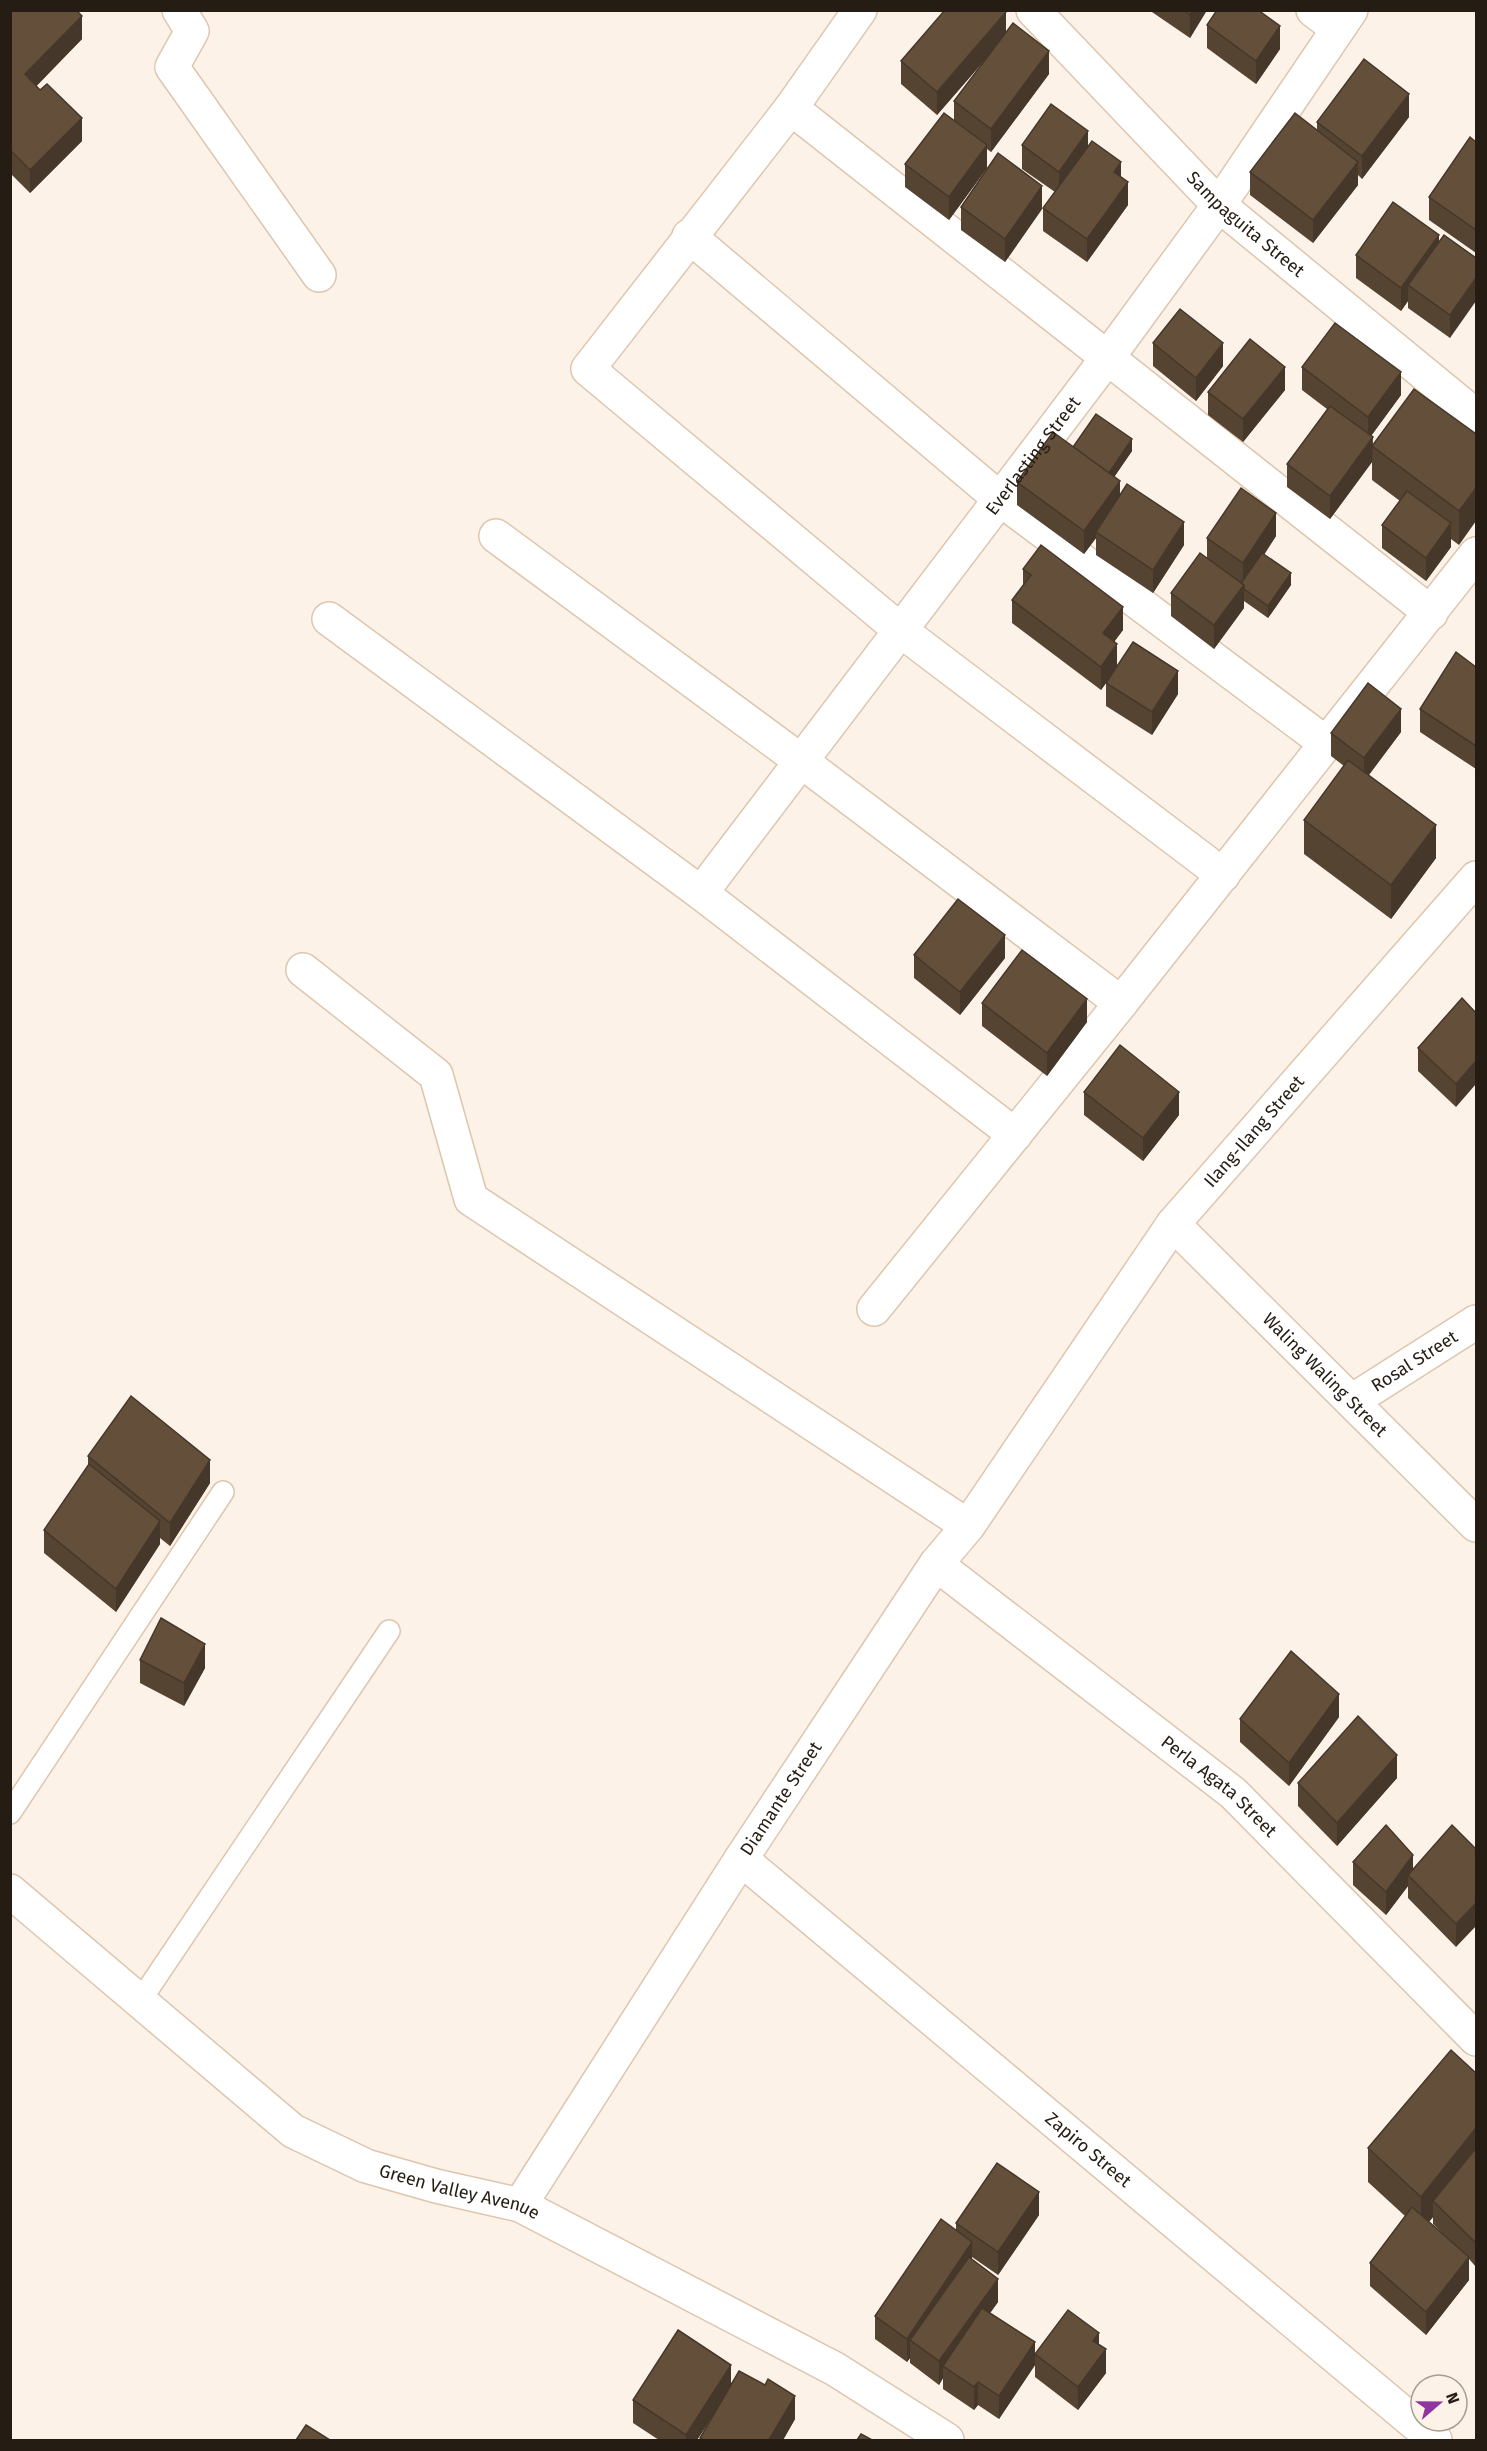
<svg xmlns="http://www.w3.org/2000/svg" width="1487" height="2451" viewBox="0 0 1487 2451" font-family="'Fira Sans',sans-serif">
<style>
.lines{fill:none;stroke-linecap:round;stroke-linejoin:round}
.service-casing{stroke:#dec6ae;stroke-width:24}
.minor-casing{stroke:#dec6ae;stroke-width:36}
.tertiary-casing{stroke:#dec6ae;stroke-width:36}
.service{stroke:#fff;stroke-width:21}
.minor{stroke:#fff;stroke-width:33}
.tertiary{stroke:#fff;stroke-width:33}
.wall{fill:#554432;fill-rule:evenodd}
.shaded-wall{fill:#453729}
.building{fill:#634f3a;stroke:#453729;stroke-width:1.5}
.labels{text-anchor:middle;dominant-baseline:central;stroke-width:6;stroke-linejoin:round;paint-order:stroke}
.street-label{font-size:18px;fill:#251d14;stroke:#fcf2e8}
</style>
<rect width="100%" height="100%" fill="#fcf2e8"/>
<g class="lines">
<!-- service casing -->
<g class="service-casing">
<g id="service">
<path d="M10,1813l213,-321"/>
<path d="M140,2001l249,-370"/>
</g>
</g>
<!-- minor casing -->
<g class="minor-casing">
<g id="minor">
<path d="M179,10l13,21 -20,36 147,208"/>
<path d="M860,10l-69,98 -203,261 312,261 323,245"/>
<path id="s1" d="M1033,10l186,195 257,211"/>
<path d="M1313,10l25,19"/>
<path d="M791,108l640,505"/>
<path d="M689,236l311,263 327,245"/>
<path d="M496,536l305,225 320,242"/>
<path d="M329,619l372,274 314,242"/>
<path id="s2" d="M701,893l407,-536 111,-152 132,-195"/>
<path d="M303,970l133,105 35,124 497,327"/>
<path id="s3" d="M1173,1224l303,301"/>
<path d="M874,1309l247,-306 355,-449"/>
<path id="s4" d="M1352,1401l124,-79"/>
<path id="s5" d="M936,1564l297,229 243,246"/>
<path id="s6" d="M741,1859l694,581"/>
<path id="s7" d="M520,2205l221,-346 195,-295 32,-38 205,-302 303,-346"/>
</g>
</g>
<!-- tertiary casing -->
<g class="tertiary-casing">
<g id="tertiary">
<path id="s8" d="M10,1891l283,240 73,35 70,20 84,19 315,164 112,71"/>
</g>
</g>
<!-- service -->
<use href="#service" class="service"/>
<!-- minor -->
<use href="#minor" class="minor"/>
<!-- tertiary -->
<use href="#tertiary" class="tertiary"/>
</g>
<!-- wall -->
<g class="wall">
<path d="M10,10l72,29 -46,47 46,55 -52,52 -20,-20z"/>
<path d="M1149,10h58l-17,28z"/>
<path d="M1207,25l73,24 -24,35 -49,-36z"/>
<path d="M1006,32l43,42 -58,78 -4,-3v19l-38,52 -44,-33v-23l49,-44v-19l31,-41 -48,55 -36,-31v-23z"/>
<path d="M1409,117l-47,62 -4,-4v10l-45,58 -63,-48v-23l67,-41v-9z"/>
<path d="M1476,142v111l-47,-33v-23z"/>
<path d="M1022,145l66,1 33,31 7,28 -41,57 -44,-31v-23l12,-16 -33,-23z"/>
<path d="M961,207l81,2 -37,53 -44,-32z"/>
<path d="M1439,243l37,15 -26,80 -42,-30v-7l-7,10 -45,-33v-23z"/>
<path d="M1153,343l70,23 -27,35 -43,-35z"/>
<path d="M1302,367l99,28 -30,41 2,9 103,-11 -17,111 -8,-6v8l-25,34 -44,-33v-23l18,-24 -28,-21v-18l-42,57 -43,-32v-23l40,-55 -25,-19z"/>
<path d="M1285,390l-42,52 -35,-27v-23z"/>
<path d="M1073,447l59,4 -18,26 6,18 64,50 -31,48 -57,-38v-17l-12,16 -67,-49v-23z"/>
<path d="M1276,536l-12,19 27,30 -23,33 -24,-17v7l-30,41 -43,-33v-23l36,-35v-20z"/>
<path d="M1023,569l100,61 -9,12 3,23 61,29 -26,41 -46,-29v-23l3,-4 -8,11 -89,-67v-23l11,-14z"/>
<path d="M1476,667v102l-56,-37v-23z"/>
<path d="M1401,732l-32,43 67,83 -45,61 -87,-65v-34l40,-54 -13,-10v-23z"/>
<path d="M914,955l91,3 -45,57 -46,-37z"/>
<path d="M1462,998l-6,109 -38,-36v-23z"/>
<path d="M982,1003l105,19 -40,54 -65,-50z"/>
<path d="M1084,1092l95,23 -36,46 -59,-46z"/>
<path d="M88,1456l122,27 -40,63 -10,-8v6l-44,68 -72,-59v-23l44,-65z"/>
<path d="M140,1660l65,8 -21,38 -44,-23z"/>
<path d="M1339,1717l-50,69 -49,-44v-23z"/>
<path d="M1397,1778l-60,68 -39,-40v-23z"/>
<path d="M1476,1849l-20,98 -48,-49v-12l-22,29 -33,-30v-23l60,7z"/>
<path d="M1476,2073v194l-7,-8v21l-43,55 -56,-49v-23l35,-47 -37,-34v-34zM1433,2217v7l13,13 -17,-15z"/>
<path d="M1039,2215l-41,60 -26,-18v3l26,42 -8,11 45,52 -36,54 -21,-14 -4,5 -31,-21v-11l-4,7 -29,-22v-5l-3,4 -32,-23v-23l81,-86v-7z"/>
<path d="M1099,2345l7,28 -28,37 -43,-33v-23z"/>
<path d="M731,2385l64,34 -12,21h-83v-2l15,-26 -18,28h-38l-26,-17v-23z"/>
</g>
<!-- shaded-wall -->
<g class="shaded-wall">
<path d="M1192,10h15l-17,28v-23z"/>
<path d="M1006,12v23l-69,80v-23z"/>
<path d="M82,16v23l-57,59v-24z"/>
<path d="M1280,26v23l-24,35v-23z"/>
<path d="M1049,51v23l-58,78v-23z"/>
<path d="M1409,94v23l-47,62v-23z"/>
<path d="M82,118v23l-52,52v-23z"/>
<path d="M1088,131v23l-29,41v-23z"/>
<path d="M987,145v23l-38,52v-23z"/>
<path d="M1121,162v23l-7,-13z"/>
<path d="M1358,162v23l-45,58v-23z"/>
<path d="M1128,182v23l-41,57v-23z"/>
<path d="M1042,186v23l-37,53v-23z"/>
<path d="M1439,235v23l-31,27v16l-7,10v-23z"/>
<path d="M1476,278v23l-26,37v-23z"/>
<path d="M1223,343v23l-27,35v-23z"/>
<path d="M1285,367v23l-42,52v-23z"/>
<path d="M1401,372v23l-33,45v-23z"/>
<path d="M1373,437l-1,25 -42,57v-23z"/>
<path d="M1132,439v12l-24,35v-12z"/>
<path d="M1120,481v23l-24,28v6l-12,16v-23z"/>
<path d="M1476,488v33l-17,24v-34z"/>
<path d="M1276,513v23l-33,50v-23z"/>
<path d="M1184,522v23l-31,48v-23z"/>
<path d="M1451,523v24l-25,34v-23z"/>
<path d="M1291,573v12l-23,33v-12z"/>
<path d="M1244,585v23l-30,41v-24z"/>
<path d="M1123,607v23l-20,26v-23z"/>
<path d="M1117,644v23l-16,23v-23z"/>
<path d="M1178,671v23l-26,41v-23z"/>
<path d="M1401,709v23l-37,49v-23z"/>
<path d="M1436,825v33l-45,61v-34z"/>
<path d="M1005,935v23l-45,57v-23z"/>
<path d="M1087,999v23l-40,54v-23z"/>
<path d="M1476,1061v23l-20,23v-23z"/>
<path d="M1179,1092v23l-36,46v-23z"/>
<path d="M210,1460v23l-40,63v-23z"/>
<path d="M160,1521v23l-44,68v-23z"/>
<path d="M205,1644v24l-21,38v-23z"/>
<path d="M1339,1694v23l-50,69v-23z"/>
<path d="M1397,1755v23l-60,68v-23z"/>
<path d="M1413,1855v23l-5,-3v11l-22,29v-23z"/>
<path d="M1476,1903v23l-20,21v-23z"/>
<path d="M1476,2128v34l-43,39v16l-12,14v-34z"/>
<path d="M1039,2192v23l-41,60v-23z"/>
<path d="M972,2242v23l-62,75v18l-3,4v-23z"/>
<path d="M1469,2257v23l-43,55v-23z"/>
<path d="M998,2279v23l-49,68 -6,-4v12l-4,7v-24z"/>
<path d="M1099,2333v23l-6,-15z"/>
<path d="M1035,2342v23l-36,54v-23z"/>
<path d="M1106,2349v24l-28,37v-23z"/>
<path d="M731,2365v23l-34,52h-11v-5z"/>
<path d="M978,2382v23l-4,5v-23z"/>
<path d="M795,2396v23l-12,21h-14z"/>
</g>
<!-- building -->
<g class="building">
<path d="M10,10h66l6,6 -57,58 15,16 7,-6 35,34 -52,52 -20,-20z"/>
<path d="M945,10h60l1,2 -69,80 -36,-31z"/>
<path d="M1183,10h9l-2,5z"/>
<path d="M1217,10h41l22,16 -24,35 -49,-36z"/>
<path d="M1013,23l36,28 -58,78 -37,-28z"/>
<path d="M1364,59l45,35 -47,62 -45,-34z"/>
<path d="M1051,104l37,27 -29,41 -37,-27z"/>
<path d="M944,113l43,32 -38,52 -44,-33z"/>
<path d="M1295,113l63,49 -45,58 -63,-48z"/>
<path d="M1470,137l6,5v88l-47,-33z"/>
<path d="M1092,141l29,21 -7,10 14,10 -41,57 -44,-31z"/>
<path d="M998,153l44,33 -37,53 -44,-32z"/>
<path d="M1393,202l46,33 -38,53 -45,-33z"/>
<path d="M1444,235l32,23v20l-26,37 -42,-30z"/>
<path d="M1180,309l43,34 -27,35 -43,-35z"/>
<path d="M1335,323l66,49 -33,45 -66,-50z"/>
<path d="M1250,339l35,28 -42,52 -35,-27z"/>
<path d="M1414,389l62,45v54l-17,23 -87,-65z"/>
<path d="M1330,406l43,31 -43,59 -43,-32z"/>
<path d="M1096,414l36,25 -23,34 -36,-26z"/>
<path d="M1053,432l67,49 -36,50 -67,-49z"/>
<path d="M1127,484l57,38 -31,48 -57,-38z"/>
<path d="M1241,488l35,25 -33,50 -36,-25z"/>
<path d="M1407,491l44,32 -25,35 -44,-33z"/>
<path d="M1041,545l82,62 -20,26 14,11 -16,23 -89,-67 19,-25 -8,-6z"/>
<path d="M1200,553l44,32 -30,40 -43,-32z"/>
<path d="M1262,553l29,20 -23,33 -24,-17v-4l-3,-2z"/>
<path d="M1133,642l45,29 -26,41 -46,-29z"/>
<path d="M1456,652l20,15v79l-56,-37z"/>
<path d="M1368,683l33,26 -37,49 -33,-25z"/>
<path d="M1348,760l88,65 -45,60 -87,-65z"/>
<path d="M958,899l47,36 -45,57 -46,-37z"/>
<path d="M1022,950l65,49 -40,54 -65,-50z"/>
<path d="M1462,998l14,15v48l-20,23 -38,-36z"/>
<path d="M1120,1045l59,47 -36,46 -59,-46z"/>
<path d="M131,1396l79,64 -40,63 -82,-67z"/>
<path d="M89,1464l71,57 -44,68 -72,-59z"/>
<path d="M161,1618l44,26 -21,39 -44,-23z"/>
<path d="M1291,1651l48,43 -50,69 -49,-44z"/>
<path d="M1358,1716l39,39 -60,68 -39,-40z"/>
<path d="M1386,1825l27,30 -27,37 -33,-30z"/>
<path d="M1452,1825l24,24v54l-20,21 -48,-49z"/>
<path d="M1451,2050l25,23v55l-55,69 -53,-49z"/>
<path d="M1476,2148v95l-43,-42z"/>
<path d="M997,2163l42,29 -41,60 -42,-29z"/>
<path d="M1412,2207l57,50 -43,55 -56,-49z"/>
<path d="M941,2219l31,23 -65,97 -32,-23z"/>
<path d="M969,2257l29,22 -59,82 -29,-21z"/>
<path d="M982,2308l53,34 -36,54 -21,-14 -4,5 -31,-21z"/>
<path d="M1068,2310l31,23 -6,8 13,8 -28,38 -43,-33z"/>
<path d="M678,2330l53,35 -45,70 -53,-35z"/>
<path d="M739,2371l26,14 3,-6 27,17 -26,44h-65l-4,-2z"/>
<path d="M306,2425l24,15h-34z"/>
<path d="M861,2434l11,6h-15z"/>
</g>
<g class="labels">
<!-- street labels -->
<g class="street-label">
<text stroke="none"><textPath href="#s1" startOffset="302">Sampaguita Street</textPath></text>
<text stroke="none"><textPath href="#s2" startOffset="549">Everlasting Street</textPath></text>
<text stroke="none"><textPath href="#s7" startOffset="1302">Ilang-Ilang Street</textPath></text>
<text stroke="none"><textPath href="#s4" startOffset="74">Rosal Street</textPath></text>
<text stroke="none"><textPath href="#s3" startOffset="214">Waling Waling Street</textPath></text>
<text stroke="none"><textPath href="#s5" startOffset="360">Perla Agata Street</textPath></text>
<text stroke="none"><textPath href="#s7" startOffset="483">Diamante Street</textPath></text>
<text stroke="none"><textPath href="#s6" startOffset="453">Zapiro Street</textPath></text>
<text stroke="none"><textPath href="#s8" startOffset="549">Green Valley Avenue</textPath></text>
</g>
</g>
<!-- border -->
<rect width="1487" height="2451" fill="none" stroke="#251d14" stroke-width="24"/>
<!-- north arrow -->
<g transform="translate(1439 2403) rotate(70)"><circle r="28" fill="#fcf2e8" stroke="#a69d93" stroke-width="1.5"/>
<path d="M0-4.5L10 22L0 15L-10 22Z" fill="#8f35a0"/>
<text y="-9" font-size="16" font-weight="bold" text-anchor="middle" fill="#251d14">N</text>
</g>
</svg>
